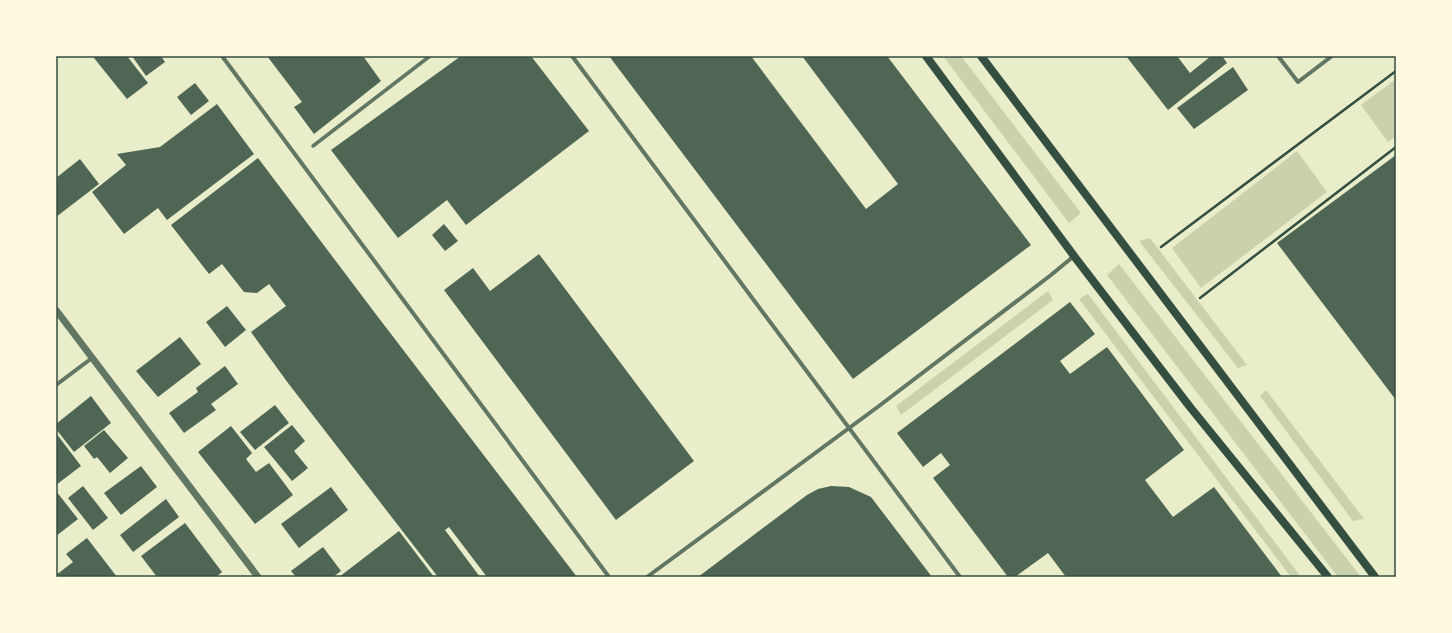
<svg xmlns="http://www.w3.org/2000/svg" width="1452" height="633" viewBox="0 0 1452 633" font-family="Quicksand,sans-serif">
<style>
.green{fill:#cad2ad}
.building{fill:#4f6655}
.lines{fill:none;stroke-linecap:round;stroke-linejoin:round}
.path{stroke:#344e41;stroke-width:2.5}
.pedestrian{stroke:#617663;stroke-width:3.5}
.minor{stroke:#617663;stroke-width:4}
.tertiary{stroke:#617663;stroke-width:7}
.secondary{stroke:#344e41;stroke-width:8}
.neatline{fill:none;stroke:#344e41;stroke-width:1.5}
</style>
<rect width="100%" height="100%" fill="#e9edc9"/>
<!-- green -->
<g class="green">
<path d="M943,56h18l120,157 -12,10z"/>
<path d="M1396,79v57l-8,6 -27,-37z"/>
<path d="M1297,151l30,41 -126,96 -29,-40z"/>
<path d="M1150,238l97,127 -9,3 -99,-127z"/>
<path d="M1119,264l242,313h-23l-231,-302z"/>
<path d="M1048,291l5,9 -152,115 -5,-9z"/>
<path d="M1088,294l213,283h-10l-212,-278z"/>
<path d="M1266,390l98,129 -11,2 -93,-125z"/>
</g>
<!-- building -->
<g class="building">
<path d="M96,56h31l21,27 -21,16 -33,-41z"/>
<path d="M132,56h29l4,6 -19,14z"/>
<path d="M267,56h96l18,25 -67,53 -20,-27 8,-5z"/>
<path d="M461,56h70l58,75 -123,94 -19,-25 -49,38 -67,-88z"/>
<path d="M609,56h142l115,153 32,-25 -96,-128h85l144,189 -178,134z"/>
<path d="M1126,56h51l13,17 21,-17h11l5,7 -59,47z"/>
<path d="M1233,67l15,23 -54,39 -17,-21z"/>
<path d="M195,83l14,18 -18,14 -14,-18z"/>
<path d="M217,104l37,50 -87,66 -9,-12 -34,26 -32,-42 34,-27 -9,-11 43,-7z"/>
<path d="M1396,155v245l-119,-157z"/>
<path d="M258,158l120,159 199,260h-90l-38,-50 -4,3 35,47h-42l-150,-194 -37,-51 35,-26 -17,-22 -12,9 -13,-1 -22,-28 -13,10 -38,-49z"/>
<path d="M80,159l19,25 -43,33v-39z"/>
<path d="M444,224l14,17 -13,10 -13,-16z"/>
<path d="M539,254l155,207 -78,59 -172,-230 29,-22 17,23z"/>
<path d="M1070,302l25,32 -35,27 10,13 37,-27 77,103 -39,30 28,37 41,-30 68,90h-216l-18,-24 -33,24h-7l-75,-99 17,-13 -9,-12 -18,14 -26,-34z"/>
<path d="M227,306l19,24 -21,17 -19,-25z"/>
<path d="M180,337l21,27 -43,33 -22,-26z"/>
<path d="M225,366l13,18 -27,20 5,6 -32,23 -15,-20 29,-21 -2,-4z"/>
<path d="M91,396l20,27 -37,29 -18,-23v-5z"/>
<path d="M275,405l14,18 -34,27 -15,-18z"/>
<path d="M292,425l13,16 -11,10 14,17 -16,13 -28,-34z"/>
<path d="M231,426l21,27 -6,6 10,13 13,-9 24,32 -38,29 -57,-72z"/>
<path d="M104,430l24,28 -18,15 -13,-16 -3,2 -10,-13z"/>
<path d="M56,433l25,33 -25,19z"/>
<path d="M141,466l16,21 -36,28 -17,-22z"/>
<path d="M83,486l25,32 -15,12 -25,-32z"/>
<path d="M831,486l18,1 22,10 61,80h-234l109,-82 11,-6z"/>
<path d="M331,487l17,23 -49,38 -18,-24z"/>
<path d="M56,491l22,28 -22,17z"/>
<path d="M166,499l13,18 -46,35 -13,-17z"/>
<path d="M185,523l37,49 -6,5h-59l-16,-21z"/>
<path d="M399,531l35,46h-95z"/>
<path d="M87,538l30,39h-61v-2l17,-13 -7,-8z"/>
<path d="M323,547l18,24 -8,6h-37l-5,-6z"/>
</g>
<g class="lines">
<!-- path -->
<g class="path">
<path d="M1161,247l235,-176"/>
<path d="M1200,298l196,-151"/>
</g>
<!-- pedestrian -->
<path class="pedestrian" d="M313,146l117,-90"/>
<!-- minor -->
<g class="minor">
<path d="M222,56l387,521"/>
<path d="M572,56l388,521"/>
<path d="M1278,56l20,26 34,-26"/>
<path d="M56,385l36,-27"/>
<path d="M647,577l232,-171 172,-131 23,-19"/>
</g>
<!-- tertiary -->
<path class="tertiary" d="M56,310l202,267"/>
<!-- secondary -->
<g class="secondary">
<path d="M926,56l148,200 116,151 138,170"/>
<path d="M981,56l394,521"/>
</g>
</g>
<!-- border -->
<rect width="1452" height="633" fill="none" stroke="#fefae0" stroke-width="114"/>
<rect x="57" y="57" width="1338" height="519" class="neatline"/>
</svg>
